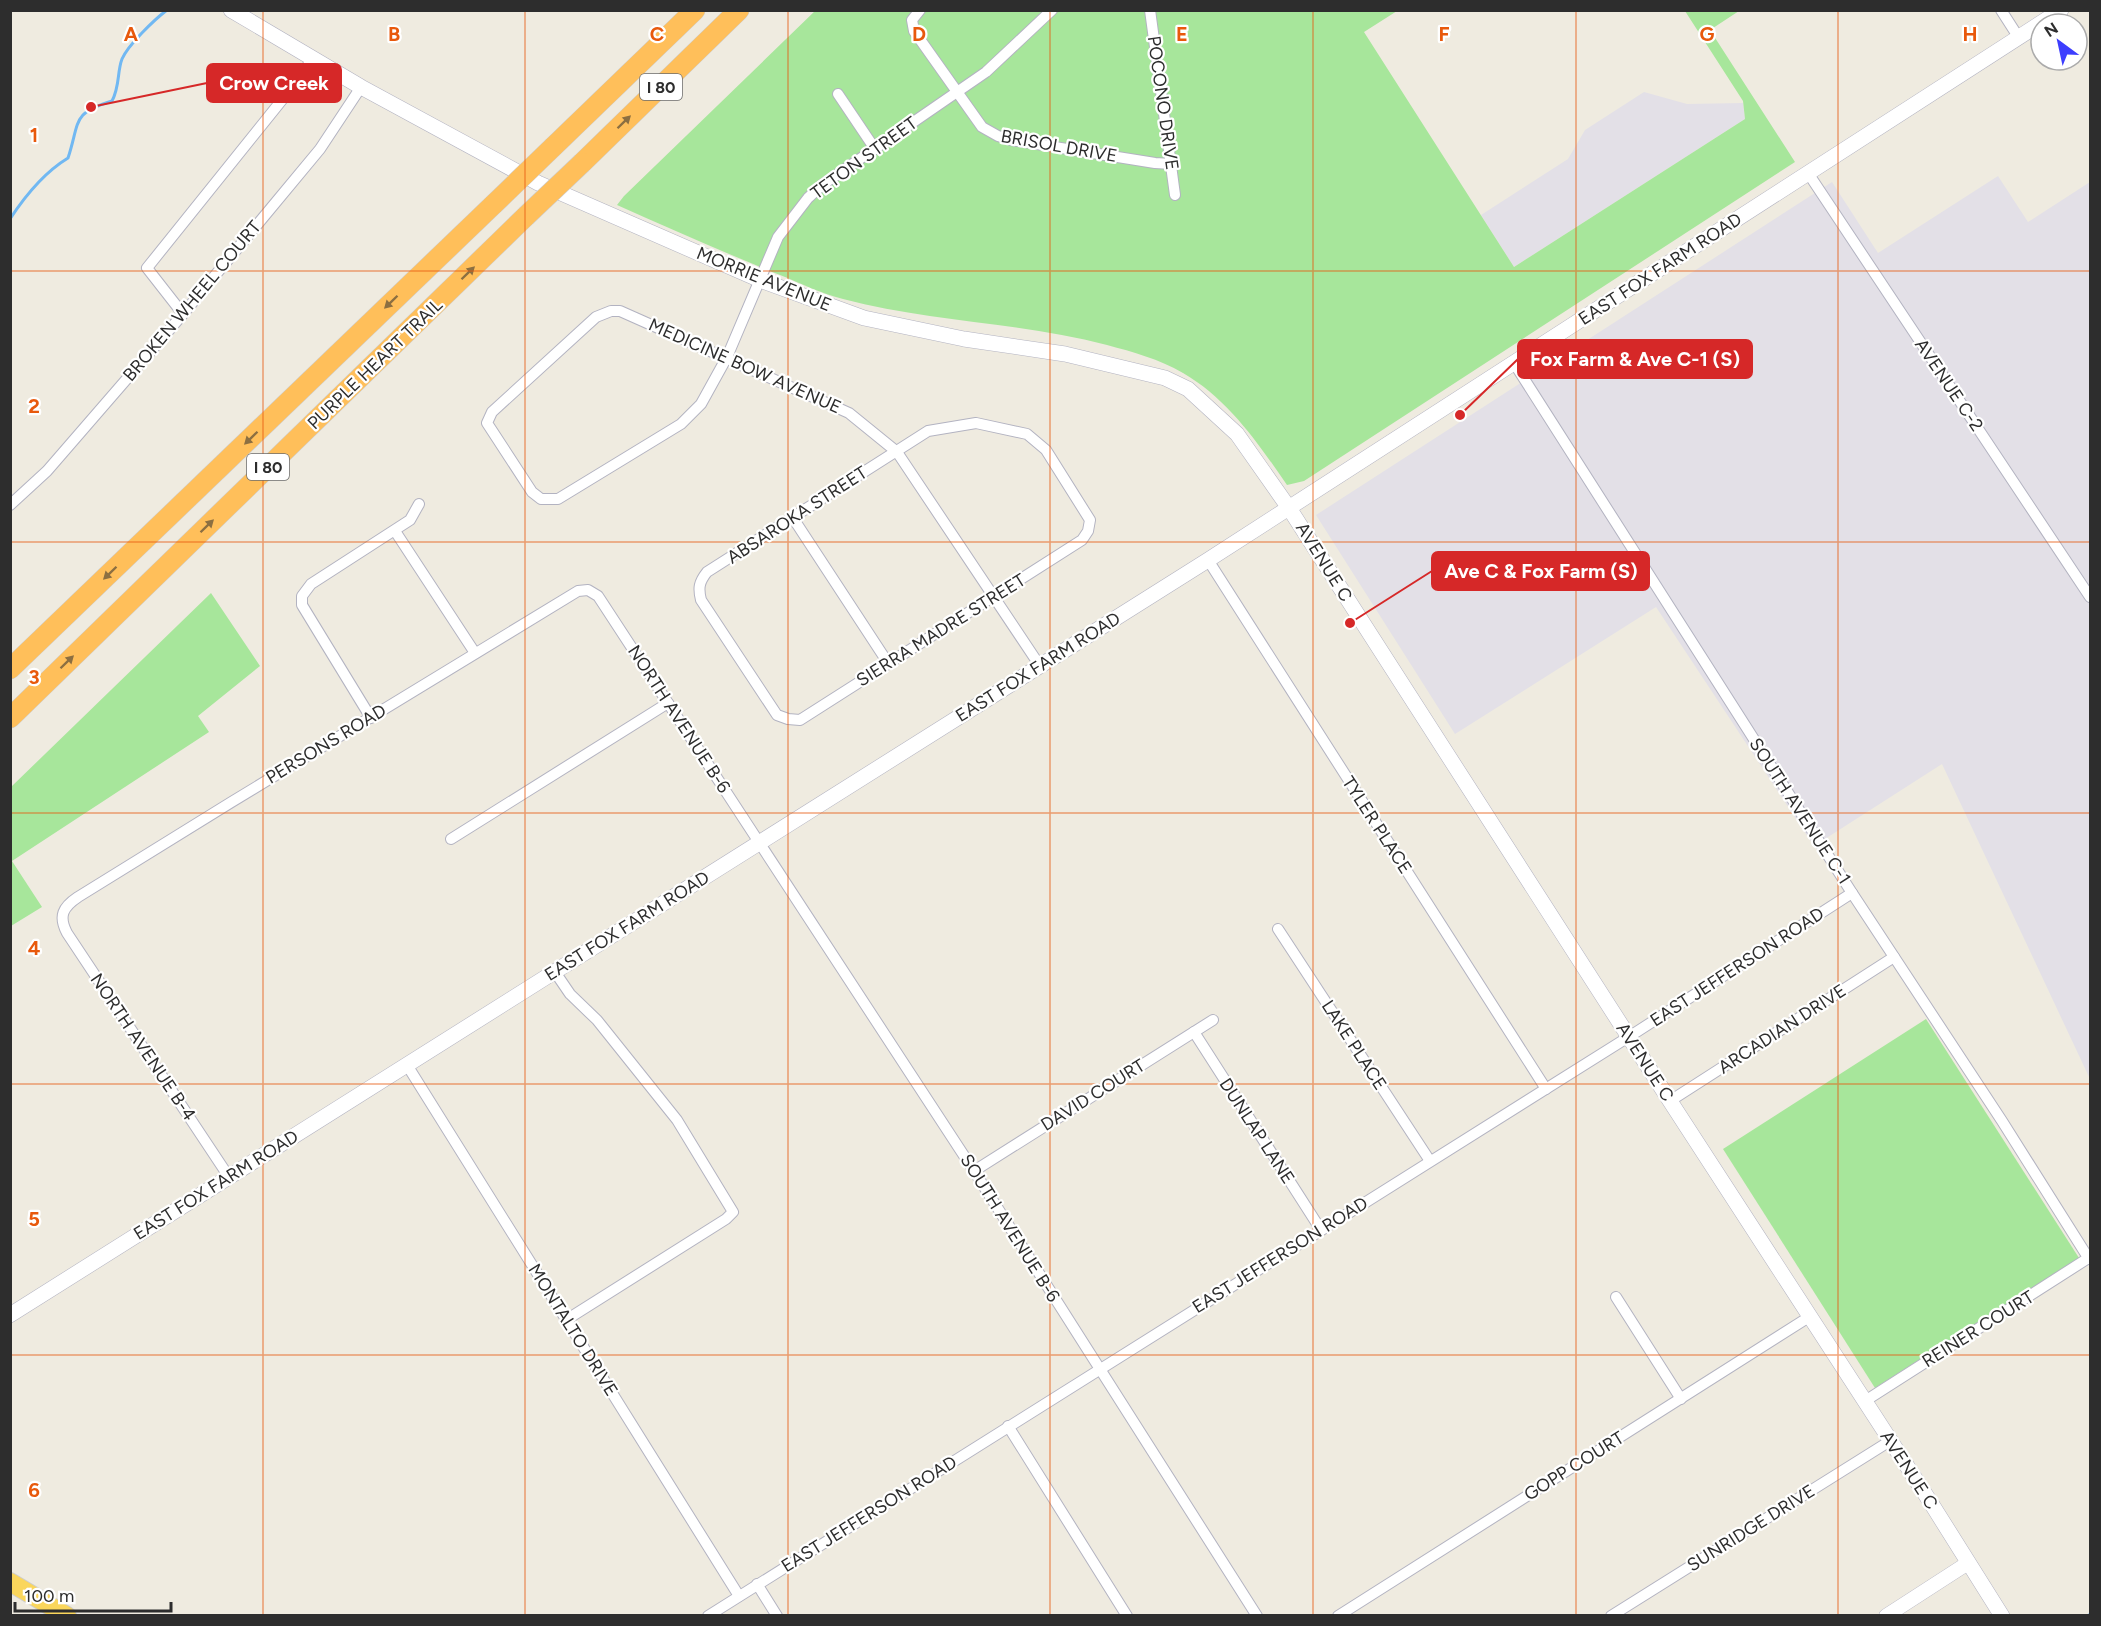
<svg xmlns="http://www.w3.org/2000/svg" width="2101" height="1626" viewBox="0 0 2101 1626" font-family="Figtree,sans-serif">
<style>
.industrial{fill:#e3e0e7}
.green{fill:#a7e69b}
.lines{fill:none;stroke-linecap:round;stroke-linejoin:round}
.stream{stroke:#71b8f2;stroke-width:3}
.minor-casing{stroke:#b3b3c1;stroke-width:12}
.tertiary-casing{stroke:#b3b3c1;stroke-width:15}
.secondary-casing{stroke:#b3b3c1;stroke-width:16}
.trunk-casing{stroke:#cdcdcd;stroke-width:20}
.motorway-casing{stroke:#cdcdcd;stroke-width:21}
.minor{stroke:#fff;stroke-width:10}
.tertiary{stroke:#fff;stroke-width:14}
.secondary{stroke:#fff;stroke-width:15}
.trunk{stroke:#fad65c;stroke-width:18}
.motorway{stroke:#ffbf5a;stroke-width:20}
.motorway-bridge-casing{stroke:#cdcdcd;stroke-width:21;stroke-linecap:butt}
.motorway-bridge{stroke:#ffbf5a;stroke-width:20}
.oneway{fill:#8c6f41}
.grid{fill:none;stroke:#e8590c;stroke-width:1.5;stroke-opacity:0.55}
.labels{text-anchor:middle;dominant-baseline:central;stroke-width:4.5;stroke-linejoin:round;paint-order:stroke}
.shield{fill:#fff;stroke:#6c6c6c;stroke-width:1.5}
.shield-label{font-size:16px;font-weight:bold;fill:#2d2d2d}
.street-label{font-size:18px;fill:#2d2d2d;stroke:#fff}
.grid-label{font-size:20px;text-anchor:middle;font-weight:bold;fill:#e8590c;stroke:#fff;stroke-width:4.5;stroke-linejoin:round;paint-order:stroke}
.leader{fill:none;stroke:#d62828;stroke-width:2}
.callout-dot{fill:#d62828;stroke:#fff;stroke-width:2}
.callout{fill:#d62828;stroke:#d62828;stroke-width:2}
.callout-label{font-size:20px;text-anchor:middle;font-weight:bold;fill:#fff}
</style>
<rect width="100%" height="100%" fill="#efebe0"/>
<!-- industrial -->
<g class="industrial">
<path d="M1644,92l43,12 56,-1 2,16 -231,148 -33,-52 87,-56 17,-29z"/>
<path d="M1998,176l30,46 62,-40v897l-148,-315 -128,82 -158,-239 -201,127 -139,-219 516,-333 46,71z"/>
</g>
<!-- green -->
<g class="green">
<path d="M816,10l581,1 -33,21 150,235 231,-148 -2,-18 -58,-90h54l-29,19 85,132 -491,319 -17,4c-29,-42 -59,-86 -104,-112 -24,-14 -50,-21 -76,-28 -87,-23 -178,-23 -264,-46 -21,-5 -43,-16 -63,-24 -55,-22 -109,-46 -163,-70l7,-9z"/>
<path d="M211,593l49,73 -62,50 11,16 -197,129 30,46 -31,19v-139z"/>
<path d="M1926,1019l153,239 -204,130 -152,-239z"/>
</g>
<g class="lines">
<!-- stream -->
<g class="stream">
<path d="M10,219c15,-23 35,-47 58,-61 12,-36 3,-45 44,-57 8,-15 5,-29 10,-42 6,-14 32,-39 45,-49"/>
<path d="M2089,1616l1,-2"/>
</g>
<!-- minor casing -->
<g class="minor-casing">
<g id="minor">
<path d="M920,10l-8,10 2,11 68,96 16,9 13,4 144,23 17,1"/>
<path d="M1150,10l25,185"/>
<path d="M2001,10l18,28"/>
<path d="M838,94l37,55"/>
<path d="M1808,173l282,424"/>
<path d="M183,314l-36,-46 159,-198 5,-12"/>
<path d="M1514,363l338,530 150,228 87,138"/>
<path d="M976,423l51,11 19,16 44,70 -2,11 -6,9 -282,180 -12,-1 -11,-4 -76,-115c-3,-12 -2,-18 6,-28l221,-141z"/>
<path d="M10,505l37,-34 136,-157 137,-165 41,-62"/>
<path d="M793,518l95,145"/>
<path d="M395,531l80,122"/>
<path d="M1208,560l338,529"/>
<path d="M1040,666l-143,-214 -48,-39 -229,-102h-9l-15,6 -104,95 -5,11 45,69 9,7h17l123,-75 20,-20 26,-47 51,-120 30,-39 14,-13 164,-113 66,-62"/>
<path d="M371,718l-69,-113v-9l9,-12 99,-64 9,-16"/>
<path d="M451,839l217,-136"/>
<path d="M1278,929l152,232"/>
<path d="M555,972l15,22 27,26 80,100 56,92 -7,7 -160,101"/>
<path d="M1194,1032l127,198"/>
<path d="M407,1065l332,531"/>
<path d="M1670,1101l224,-144"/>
<path d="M974,1171l239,-151"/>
<path d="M229,1177l-162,-244c-9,-17 -4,-26 11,-36 166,-103 332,-205 500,-306l10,-1 10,6 376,575 283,445"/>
<path d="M1616,1297l65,102"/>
<path d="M1865,1401l225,-144"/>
<path d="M1008,1426l119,190"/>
<path d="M757,1584l20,32"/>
<path d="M708,1616l930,-585 214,-138"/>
<path d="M1338,1616l471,-299"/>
<path d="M1611,1616l279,-175"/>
</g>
</g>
<!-- tertiary casing -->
<g class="tertiary-casing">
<path id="tertiary" d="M1886,1616l82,-53"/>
</g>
<!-- secondary casing -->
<g class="secondary-casing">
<g id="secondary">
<path d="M231,10l130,77 177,96 222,97 104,38 100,21 101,15 100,24 23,11 49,45 52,74 381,593 261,402 71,113"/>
<path d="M10,1315l1198,-755 853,-550"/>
</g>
</g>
<!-- trunk casing -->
<g class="trunk-casing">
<path id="trunk" d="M10,1582l57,34"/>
</g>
<!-- motorway casing -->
<g class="motorway-casing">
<g id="motorway">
<path d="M553,147l142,-137"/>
<path d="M582,163l157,-153"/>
<path d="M10,669l484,-465"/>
<path d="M10,718l516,-502"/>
</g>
</g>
<!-- minor -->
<use href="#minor" class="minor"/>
<!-- tertiary -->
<use href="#tertiary" class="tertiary"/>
<!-- secondary -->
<use href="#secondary" class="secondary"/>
<!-- trunk -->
<use href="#trunk" class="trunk"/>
<!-- motorway -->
<use href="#motorway" class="motorway"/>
<!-- motorway-bridge casing -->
<g class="motorway-bridge-casing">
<g id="motorway-bridge">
<path d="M494,204l59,-57"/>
<path d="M526,216l56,-53"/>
</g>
</g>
<!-- motorway-bridge -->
<use href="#motorway-bridge" class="motorway-bridge"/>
</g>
<!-- one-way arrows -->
<defs><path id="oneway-solid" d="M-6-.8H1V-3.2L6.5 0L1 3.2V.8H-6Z" transform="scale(1.5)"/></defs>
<g class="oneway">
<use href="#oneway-solid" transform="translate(624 122) rotate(-44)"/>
<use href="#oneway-solid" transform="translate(468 273) rotate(-44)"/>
<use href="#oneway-solid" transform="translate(391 302) rotate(136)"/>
<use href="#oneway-solid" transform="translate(251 438) rotate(136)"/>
<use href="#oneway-solid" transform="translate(207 526) rotate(-44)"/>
<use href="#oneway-solid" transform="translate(110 573) rotate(136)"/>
<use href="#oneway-solid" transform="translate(67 662) rotate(-44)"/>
</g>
<!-- grid -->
<path class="grid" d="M263,10v1606M525,10v1606M788,10v1606M1050,10v1606M1313,10v1606M1576,10v1606M1838,10v1606M10,271h2080M10,542h2080M10,813h2080M10,1084h2080M10,1355h2080"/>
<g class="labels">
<!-- shield labels -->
<g class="shield">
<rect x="640" y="74" width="42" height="26" rx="4.5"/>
<rect x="247" y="454" width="42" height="26" rx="4.5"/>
</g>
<g class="shield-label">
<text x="661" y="87">I 80</text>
<text x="268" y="467">I 80</text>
</g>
<!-- street labels -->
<g class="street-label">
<text transform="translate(1163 103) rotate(82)">POCONO DRIVE</text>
<text transform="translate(1059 146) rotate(10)">BRISOL DRIVE</text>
<text transform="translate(864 158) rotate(-36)">TETON STREET</text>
<text transform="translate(1660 269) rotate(-33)">EAST FOX FARM ROAD</text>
<text transform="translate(764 279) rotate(22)">MORRIE AVENUE</text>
<text transform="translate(192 301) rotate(-50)">BROKEN WHEEL COURT</text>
<text transform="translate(375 364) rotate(-44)">PURPLE HEART TRAIL</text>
<text transform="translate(745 366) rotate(24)">MEDICINE BOW AVENUE</text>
<text transform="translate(1949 385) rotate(56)">AVENUE C-2</text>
<text transform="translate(797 515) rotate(-33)">ABSAROKA STREET</text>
<text transform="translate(1324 562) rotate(58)">AVENUE C</text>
<text transform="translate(941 630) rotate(-32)">SIERRA MADRE STREET</text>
<text transform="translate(1038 667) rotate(-32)">EAST FOX FARM ROAD</text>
<text transform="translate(679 719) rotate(57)">NORTH AVENUE B-6</text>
<text transform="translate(326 744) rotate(-31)">PERSONS ROAD</text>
<text transform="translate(1800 811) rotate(57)">SOUTH AVENUE C-1</text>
<text transform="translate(1377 825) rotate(57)">TYLER PLACE</text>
<text transform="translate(627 926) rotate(-32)">EAST FOX FARM ROAD</text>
<text transform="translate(1737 967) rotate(-33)">EAST JEFFERSON ROAD</text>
<text transform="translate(1782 1029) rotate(-33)">ARCADIAN DRIVE</text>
<text transform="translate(1354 1045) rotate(57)">LAKE PLACE</text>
<text transform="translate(143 1047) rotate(56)">NORTH AVENUE B-4</text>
<text transform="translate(1645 1062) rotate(57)">AVENUE C</text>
<text transform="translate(1093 1095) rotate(-32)">DAVID COURT</text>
<text transform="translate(1257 1131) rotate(57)">DUNLAP LANE</text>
<text transform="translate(216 1185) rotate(-32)">EAST FOX FARM ROAD</text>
<text transform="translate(1010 1228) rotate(58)">SOUTH AVENUE B-6</text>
<text transform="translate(1280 1255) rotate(-32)">EAST JEFFERSON ROAD</text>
<text transform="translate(1978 1329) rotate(-32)">REINER COURT</text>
<text transform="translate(573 1330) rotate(58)">MONTALTO DRIVE</text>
<text transform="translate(1574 1466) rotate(-32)">GOPP COURT</text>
<text transform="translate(1909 1470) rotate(57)">AVENUE C</text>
<text transform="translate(869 1514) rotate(-32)">EAST JEFFERSON ROAD</text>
<text transform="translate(1751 1528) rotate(-32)">SUNRIDGE DRIVE</text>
</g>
</g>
<g class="grid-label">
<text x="131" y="41">A</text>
<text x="394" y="41">B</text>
<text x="657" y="41">C</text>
<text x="919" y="41">D</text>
<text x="1182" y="41">E</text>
<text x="1444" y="41">F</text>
<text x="1707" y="41">G</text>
<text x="1970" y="41">H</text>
<text x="34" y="142">1</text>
<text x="34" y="413">2</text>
<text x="34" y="684">3</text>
<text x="34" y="955">4</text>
<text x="34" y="1226">5</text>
<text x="34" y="1497">6</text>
</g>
<!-- callouts -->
<path class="leader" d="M91 107L207 83M1460 415L1518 359M1350 623L1432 571"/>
<g class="callout-dot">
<circle cx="91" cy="107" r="6"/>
<circle cx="1460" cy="415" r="6"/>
<circle cx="1350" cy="623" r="6"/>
</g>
<g class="callout">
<rect x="207" y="64" width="134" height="38" rx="6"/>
<rect x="1518" y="340" width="234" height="38" rx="6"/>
<rect x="1432" y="552" width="217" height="38" rx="6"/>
</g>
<g class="callout-label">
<text x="274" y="90">Crow Creek</text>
<text x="1635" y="366">Fox Farm &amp; Ave C-1 (S)</text>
<text x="1541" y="578">Ave C &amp; Fox Farm (S)</text>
</g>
<!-- border -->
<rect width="2101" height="1626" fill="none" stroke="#2d2d2d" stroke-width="24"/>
<!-- north arrow -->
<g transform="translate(2059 42) rotate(327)"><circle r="28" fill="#ffffff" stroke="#ababab" stroke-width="1.5"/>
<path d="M0-4.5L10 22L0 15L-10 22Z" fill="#3d3efe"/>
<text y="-9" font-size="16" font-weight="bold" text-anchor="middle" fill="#2d2d2d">N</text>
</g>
<!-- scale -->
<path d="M15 1602v9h156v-9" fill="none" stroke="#2d2d2d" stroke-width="3"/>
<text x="24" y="1602" font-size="18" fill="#2d2d2d" stroke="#ffffff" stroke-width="4.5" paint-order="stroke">100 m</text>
</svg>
